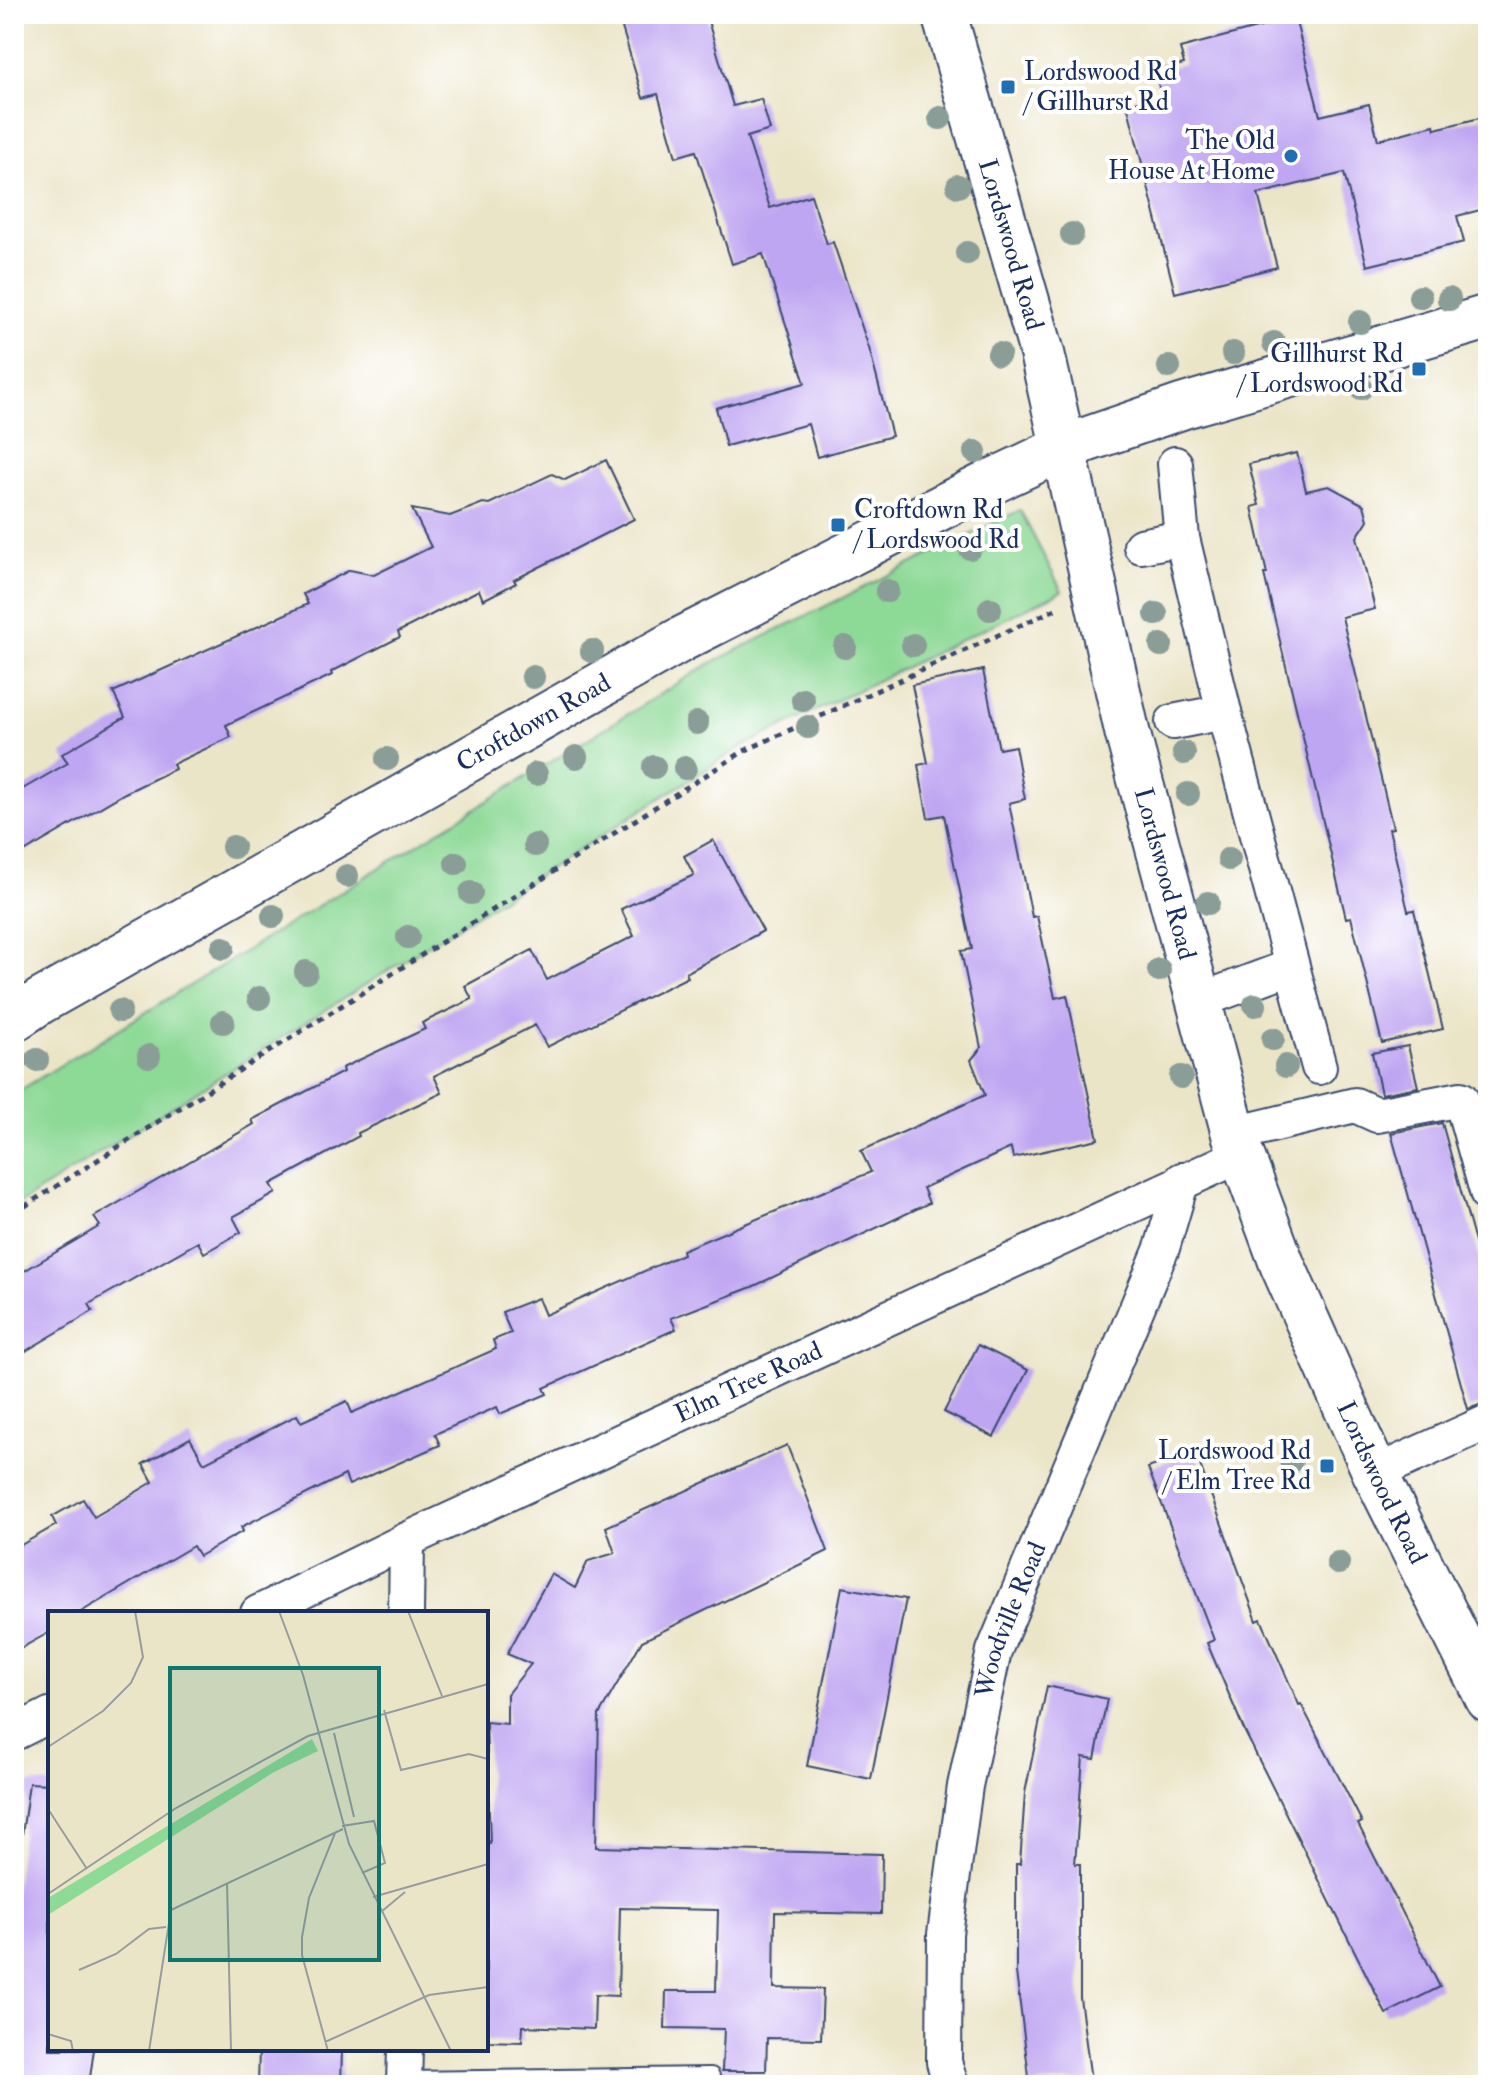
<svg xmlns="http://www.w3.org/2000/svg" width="1502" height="2099" viewBox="0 0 1502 2099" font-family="'IM FELL Double Pica',serif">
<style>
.green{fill:#8dd996;stroke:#54847a;stroke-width:2}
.building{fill:#bfa6f2}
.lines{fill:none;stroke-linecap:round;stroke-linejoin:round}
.lane-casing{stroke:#3a4a6e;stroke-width:20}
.street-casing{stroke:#3a4a6e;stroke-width:38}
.secondary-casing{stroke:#3a4a6e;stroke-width:48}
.primary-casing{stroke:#3a4a6e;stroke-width:48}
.path{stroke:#3a4a6e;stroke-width:5;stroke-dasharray:6 6;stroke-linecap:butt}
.lane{stroke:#fff;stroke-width:16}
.street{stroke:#fff;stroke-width:34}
.secondary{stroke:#fff;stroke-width:44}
.primary{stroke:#fff;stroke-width:44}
.tree{fill:#8b9d97}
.poi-dot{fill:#1f6fb2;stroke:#fff;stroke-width:3}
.labels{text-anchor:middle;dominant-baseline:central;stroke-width:8;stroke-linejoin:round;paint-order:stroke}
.poi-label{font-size:26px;fill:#1b2f5e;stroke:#fff;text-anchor:end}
.street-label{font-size:26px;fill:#1b2f5e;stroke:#fff}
.inset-road{fill:none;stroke:#989c9e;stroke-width:2}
.view{fill:#0f766e;fill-opacity:0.15;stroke:#0f766e;stroke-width:4}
.inset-edge{fill:none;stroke:#1b2f5e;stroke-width:4}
</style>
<rect width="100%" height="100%" fill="#fff"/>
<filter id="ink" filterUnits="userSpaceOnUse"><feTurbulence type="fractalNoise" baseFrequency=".0125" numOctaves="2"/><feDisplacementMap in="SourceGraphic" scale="16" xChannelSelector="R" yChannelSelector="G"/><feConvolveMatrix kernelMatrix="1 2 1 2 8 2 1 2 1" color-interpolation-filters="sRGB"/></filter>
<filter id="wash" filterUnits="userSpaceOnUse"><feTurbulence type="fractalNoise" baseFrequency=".006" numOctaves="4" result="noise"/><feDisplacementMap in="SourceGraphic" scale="32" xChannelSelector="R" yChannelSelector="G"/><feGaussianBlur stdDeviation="1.8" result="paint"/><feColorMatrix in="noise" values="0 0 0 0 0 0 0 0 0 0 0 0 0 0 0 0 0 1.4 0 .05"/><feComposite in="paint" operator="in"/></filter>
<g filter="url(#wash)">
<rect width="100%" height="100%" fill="#ebe5c8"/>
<!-- green -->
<path class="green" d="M1020,510l42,81 -319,155 -729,461v-113l695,-430z"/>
<g id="blocks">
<!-- building -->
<g class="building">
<path d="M618,14h88l27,92 28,-7 9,31 -23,7 23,71 41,-13 16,49 6,-2 36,106 23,88 -75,21 -9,-33 -82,22 -10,-38 89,-25 -42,-129 -31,10 -36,-113 -20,6 -18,-63 -15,4z"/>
<path d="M1295,18l25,98 49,-12 9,36 56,-15 1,4 53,-13v92l-31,8 7,26 -97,24 -23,-93 -86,21 19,73 -102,26 -48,-189 34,-8 -6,-25 29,-7 -4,-16z"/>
<path d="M1297,453l9,38 23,-5 35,19 4,15 -11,17 18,72 -33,8 51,211 -4,1 19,82 6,-1 29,119 -61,14 -31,-126 -5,1 -82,-344h3l-15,-67 7,-2 -10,-41z"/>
<path d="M606,460l28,59 -120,61 2,3 -33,17 -4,-10 -81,42 2,5 -69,35 1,3 -106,50 5,12 -58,27 2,5 -50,24 -111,65v-64l54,-31 -6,-9 63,-37 -12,-25 195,-88 -5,-10 47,-24 24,5 57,-28 -19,-38 38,7 33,-13 6,1 63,-30 13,6z"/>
<path d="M983,670l16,79 16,-3 10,53 -16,4 23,114 5,-1 18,82 12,-3 31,144 -85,19 -2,-10 -88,40 6,15 -177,84 -81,31 5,11 -132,59 3,6 -47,20 -3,-7 -62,27 5,11 -91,40 -4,-10 -104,52 2,4 -44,25 -6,-10 -114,67h-29v19l-36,20v-103l42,-24 -4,-8 31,-18 11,18 59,-35 -10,-18 47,-26 14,25 93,-48 4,7 46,-21 5,12 144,-64 -3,-9 18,-7 -9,-21 36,-14 7,17 138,-61 -1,-4 189,-78 -10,-21 124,-56 -14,-35 10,-12 -20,-97 11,-2 -28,-134 -16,3 -10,-53 10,-2 -16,-78z"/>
<path d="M713,840l50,91 -77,42 2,4 -141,70 -12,-22 -101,51 8,17 -84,40 1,3 -88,48 5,9 -43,24 8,15 -37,21 -6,-11 -109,62 4,7 -79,47v-81l86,-51 -6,-9 160,-93 -2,-4 91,-48 -1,-4 83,-39 -3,-6 50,-24 -7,-13 67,-36 15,30 87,-44 -13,-27 73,-34 -10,-19z"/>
<path d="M1408,1046l10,41 -37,7 -9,-41z"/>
<path d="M1442,1123l46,166v113l-20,7 -77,-276z"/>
<path d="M978,1345l50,25 -34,67 -50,-25z"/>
<path d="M787,1445l41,106 -186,90 -43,74 -3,132 286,7 -1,60 -106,-2 -1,76 49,1 -2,50 -54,-1 -1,33h-44l2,-42 -59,-1 1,-37h50l2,-81 -98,-2 -2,88 -23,-1 -1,34 -71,-3 -1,16 -36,-1v-197h4l-4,-122 21,2v-30l24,-30 -24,-10 44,-80 24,14 13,-27 27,-8 -9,-26z"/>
<path d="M1195,1451l62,170 4,-2 38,86 2,-1 61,118 -4,2 82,163 -54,27 -141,-282 -38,-89 7,-3 -66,-172z"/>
<path d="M842,1587l64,12 -35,180 -64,-13z"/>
<path d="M1047,1686l60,13 -12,60 -12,-2 -8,107h5v134l11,82 -61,5 -14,-113v-108h4l5,-71z"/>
<path d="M29,1783l21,1v265h44l-5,36h-75v-191z"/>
<path d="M259,2049h83l-1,36h-83z"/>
</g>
</g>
</g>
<g filter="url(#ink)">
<use href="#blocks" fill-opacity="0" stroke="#3a4a6e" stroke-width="2"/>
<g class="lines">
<!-- lane casing -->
<g class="lane-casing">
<path id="lane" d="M404,2080l307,-4"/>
</g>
<!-- street casing -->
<g class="street-casing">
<g id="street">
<path d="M1175,464l7,74 42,174 95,355"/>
<path d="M1141,546l41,-8"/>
<path d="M1173,722l51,-10"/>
<path d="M1199,1001l91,-34"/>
<path d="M1234,1134l121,-29 22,10 84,-16 27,96"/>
<path d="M1375,1473l113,-51"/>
<path id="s1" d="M258,1613l149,-73 834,-385"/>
<path d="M406,1613l1,-73"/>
<path d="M14,1733l36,-18"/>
<path d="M404,2085l1,-36"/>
<path id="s2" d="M951,2085l-7,-23 1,-128 20,-148 29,-135 168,-403 20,-68"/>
</g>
</g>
<!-- secondary casing -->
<g class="secondary-casing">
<g id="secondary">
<path id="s3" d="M14,1019l27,-18 641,-362 305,-155 78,-37 119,-41 304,-89"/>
</g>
</g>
<!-- primary casing -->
<g class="primary-casing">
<g id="primary">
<path id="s4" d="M944,14l98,339 85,378 107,403 48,130 93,209 113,226"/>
</g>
</g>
<!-- path -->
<path class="path" d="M14,1213l730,-462 312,-142"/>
<!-- lane -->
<use href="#lane" class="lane"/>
<!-- street -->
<use href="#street" class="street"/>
<!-- secondary -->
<use href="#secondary" class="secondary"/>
<!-- primary -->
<use href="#primary" class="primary"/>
</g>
<!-- trees -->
<g class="tree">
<circle cx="940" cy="118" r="12"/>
<circle cx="958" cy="186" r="12"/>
<circle cx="1072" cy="234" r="12"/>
<circle cx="967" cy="253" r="12"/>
<circle cx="1420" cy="297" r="12"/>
<circle cx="1449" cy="299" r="12"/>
<circle cx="1360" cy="322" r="12"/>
<circle cx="1274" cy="343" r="12"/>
<circle cx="1233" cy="353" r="12"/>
<circle cx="999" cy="354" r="12"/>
<circle cx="1169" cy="367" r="12"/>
<circle cx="1361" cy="388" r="12"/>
<circle cx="975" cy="452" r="12"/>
<circle cx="970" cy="548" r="12"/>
<circle cx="887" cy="591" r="12"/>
<circle cx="990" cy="609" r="12"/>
<circle cx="1156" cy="614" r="12"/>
<circle cx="913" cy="645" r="12"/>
<circle cx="1161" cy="645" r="12"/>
<circle cx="845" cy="647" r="12"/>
<circle cx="592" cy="651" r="12"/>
<circle cx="533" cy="677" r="12"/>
<circle cx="803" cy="700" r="12"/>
<circle cx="697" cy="723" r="12"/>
<circle cx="808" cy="727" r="12"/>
<circle cx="1184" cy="753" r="12"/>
<circle cx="576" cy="757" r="12"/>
<circle cx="387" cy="759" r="12"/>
<circle cx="654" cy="767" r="12"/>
<circle cx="685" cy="768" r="12"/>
<circle cx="536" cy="774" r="12"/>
<circle cx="1188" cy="794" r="12"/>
<circle cx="535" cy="845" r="12"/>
<circle cx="233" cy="847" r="12"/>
<circle cx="1229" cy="859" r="12"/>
<circle cx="456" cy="863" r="12"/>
<circle cx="347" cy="876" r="12"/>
<circle cx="471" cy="893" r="12"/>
<circle cx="1208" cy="903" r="12"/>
<circle cx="273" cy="916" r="12"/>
<circle cx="408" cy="937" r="12"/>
<circle cx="223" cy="948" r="12"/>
<circle cx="1159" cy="970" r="12"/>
<circle cx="306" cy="972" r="12"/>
<circle cx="259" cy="998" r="12"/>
<circle cx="1255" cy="1005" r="12"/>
<circle cx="120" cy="1011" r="12"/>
<circle cx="223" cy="1022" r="12"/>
<circle cx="1273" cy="1039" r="12"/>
<circle cx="149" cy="1056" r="12"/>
<circle cx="37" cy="1060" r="12"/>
<circle cx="1286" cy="1066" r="12"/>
<circle cx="1181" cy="1077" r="12"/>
<circle cx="1291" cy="1461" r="12"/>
<circle cx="1338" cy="1563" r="12"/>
</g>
</g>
<!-- markers -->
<g class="poi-dot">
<rect x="1000" y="79" width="16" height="16" rx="4"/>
<circle cx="1291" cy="156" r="8"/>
<rect x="1411" y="361" width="16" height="16" rx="4"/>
<rect x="830" y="517" width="16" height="16" rx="4"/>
<rect x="1319" y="1458" width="16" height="16" rx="4"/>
</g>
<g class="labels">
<!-- poi labels -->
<g class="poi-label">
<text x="1024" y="72" text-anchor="start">Lordswood Rd<tspan x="1024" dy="30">/ Gillhurst Rd</tspan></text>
<text x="1275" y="141">The Old<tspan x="1275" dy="30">House At Home</tspan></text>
<text x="1403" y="354">Gillhurst Rd<tspan x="1403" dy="30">/ Lordswood Rd</tspan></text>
<text x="854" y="510" text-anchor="start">Croftdown Rd<tspan x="854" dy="30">/ Lordswood Rd</tspan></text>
<text x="1311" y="1451">Lordswood Rd<tspan x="1311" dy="30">/ Elm Tree Rd</tspan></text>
</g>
<!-- street labels -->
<g class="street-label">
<text stroke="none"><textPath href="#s4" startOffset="240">Lordswood Road</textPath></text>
<text stroke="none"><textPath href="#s3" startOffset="598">Croftdown Road</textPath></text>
<text stroke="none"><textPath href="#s4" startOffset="888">Lordswood Road</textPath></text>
<text stroke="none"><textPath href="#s1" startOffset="542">Elm Tree Road</textPath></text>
<text stroke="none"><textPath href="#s4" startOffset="1536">Lordswood Road</textPath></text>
<text stroke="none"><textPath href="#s2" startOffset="474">Woodville Road</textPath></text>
</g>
</g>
<!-- overview -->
<g transform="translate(48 1611)">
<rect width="440" height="440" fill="#ebe5c8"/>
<path d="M264,128l6,12 -44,21 -226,143v-17z" fill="#8dd996"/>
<path class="inset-road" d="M231,0l24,64 46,169 102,207M360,0l34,85M336,99l17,60 68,-16 19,5M286,122l20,84M0,136l55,-36 28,-28 12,-26 -8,-46M0,198l39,60M294,215l32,-5 11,42 -23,10M179,272l4,168M0,283l128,-86 132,-72 180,-52M325,286l115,-33M333,301l24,-20M31,359l37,-16 33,-25 17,-2M0,423l23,7 2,10M277,431l104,-47 59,-8M101,440l22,-141 172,-81M280,440l-26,-96v-18l7,-39 26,-65"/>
<path class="view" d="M122,57h209v292h-209z"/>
<rect width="440" height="440" class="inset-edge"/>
</g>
<!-- margin -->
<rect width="1502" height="2099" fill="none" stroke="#fff" stroke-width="48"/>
</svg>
